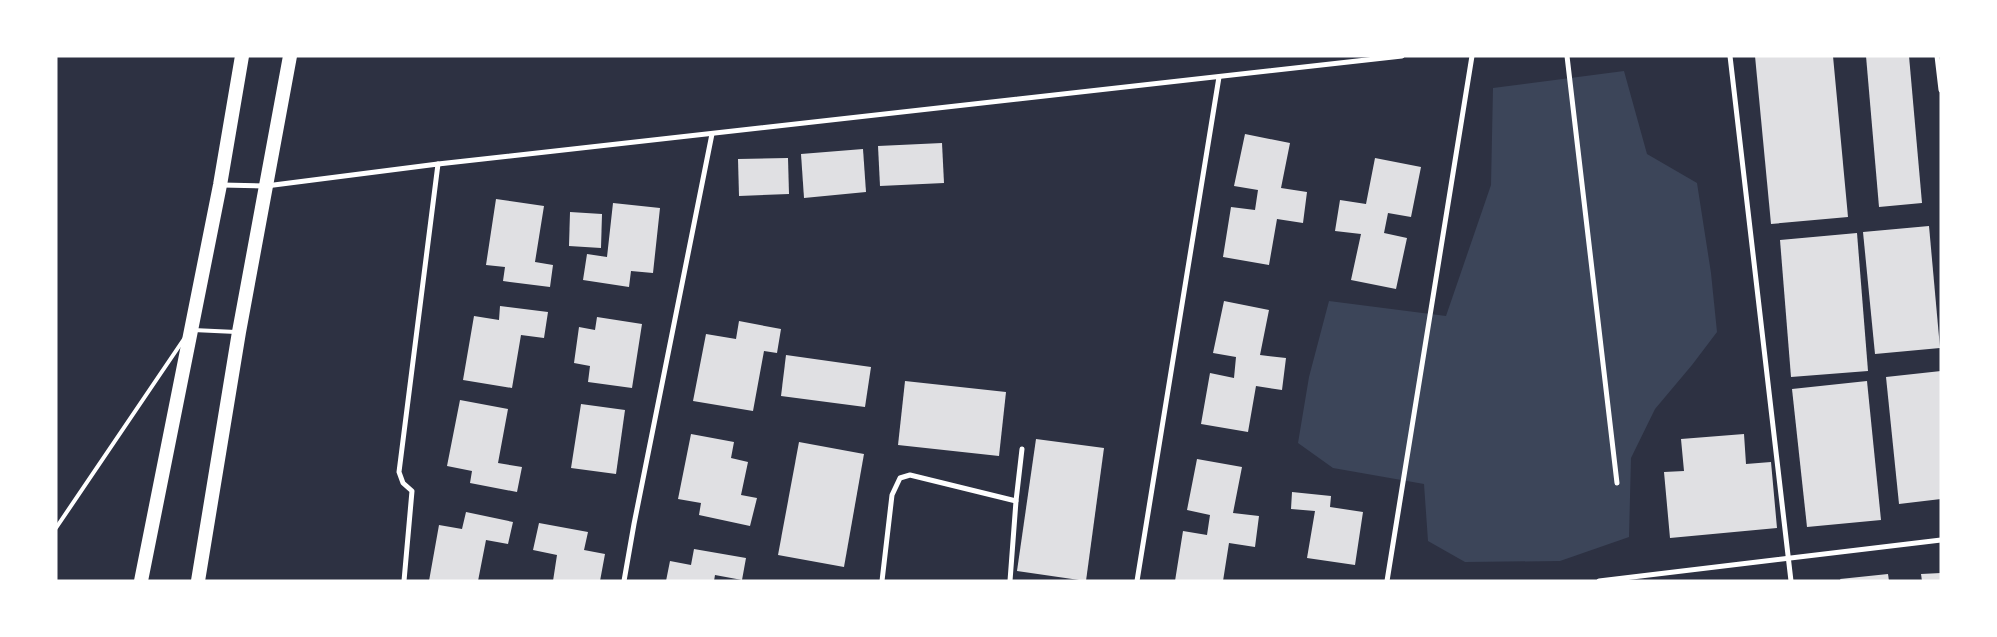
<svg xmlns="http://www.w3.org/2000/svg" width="1997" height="637" viewBox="0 0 1997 637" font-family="'IBM Plex Sans',sans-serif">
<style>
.green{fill:#3c4559}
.building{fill:#e0e0e3}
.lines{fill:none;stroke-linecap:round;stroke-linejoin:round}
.service{stroke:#fff;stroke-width:4}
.minor{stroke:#fff;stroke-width:5}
.trunk{stroke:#fff;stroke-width:14}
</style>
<rect width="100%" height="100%" fill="#2d3142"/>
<!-- green -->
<path class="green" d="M1624,71l23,83 50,29 14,90 6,59 -25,33 -37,44 -24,49 -2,79 -69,24 -95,1 -37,-21 -4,-57 -91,-16 -35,-25 11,-66 20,-76 117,15 45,-131 2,-97z"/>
<!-- building -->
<g class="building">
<path d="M1755,56h78l15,161 -77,7z"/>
<path d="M1866,56h43l13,147 -43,4z"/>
<path d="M1245,134l45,9 -9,45 26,4 -4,31 -26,-4 -8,46 -46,-8 8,-50 24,3 3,-20 -24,-4z"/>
<path d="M942,143l2,40 -64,3 -2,-40z"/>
<path d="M863,149l3,43 -62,6 -3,-44z"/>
<path d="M788,158l1,36 -50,2 -1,-37z"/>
<path d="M1375,158l46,9 -10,50 -23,-4 -4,20 23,5 -11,51 -45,-9 10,-46 -26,-3 5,-31 26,4z"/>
<path d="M496,199l48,7 -9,56 18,3 -3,22 -47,-6 2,-14 -19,-2z"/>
<path d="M613,203l47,5 -7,65 -22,-2 -2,16 -46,-7 4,-26 20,3z"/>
<path d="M570,212l32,2 -1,34 -32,-2z"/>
<path d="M1929,226l11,122 -65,6 -12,-122z"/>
<path d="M1857,233l11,138 -77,6 -11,-137z"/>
<path d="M1224,301l45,9 -9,45 26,3 -4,32 -26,-4 -8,46 -47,-8 9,-51 24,5 2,-21 -23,-4z"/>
<path d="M500,306l48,6 -4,26 -23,-3 -9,53 -49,-8 11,-64 25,4z"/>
<path d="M597,317l45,7 -10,64 -44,-6 2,-16 -16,-3 5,-36 16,3z"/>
<path d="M739,321l42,8 -4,24 -13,-2 -11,60 -60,-10 13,-67 30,5z"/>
<path d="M786,355l85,12 -6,40 -84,-11z"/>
<path d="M1941,371v128l-42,5 -13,-127z"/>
<path d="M905,381l101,11 -7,64 -101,-11z"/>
<path d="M1867,381l14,139 -74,7 -15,-138z"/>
<path d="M460,400l48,9 -10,54 24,4 -5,25 -47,-9 2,-12 -25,-5z"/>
<path d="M581,404l44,6 -9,64 -45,-6z"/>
<path d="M691,434l43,8 -3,16 17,4 -7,33 16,3 -7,28 -51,-11 2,-12 -23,-4z"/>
<path d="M1744,434l2,30 25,-2 6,66 -107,10 -6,-66 20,-1 -3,-32z"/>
<path d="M1036,439l68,9 -18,133 -69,-10z"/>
<path d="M799,442l65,12 -20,113 -66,-12z"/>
<path d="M1197,459l45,8 -9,46 26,3 -4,31 -26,-4 -6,38h-48l8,-50 24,4 3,-20 -23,-5z"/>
<path d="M1292,492l39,4 -1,11 33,5 -8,53 -48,-7 8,-47 -24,-2z"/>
<path d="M466,512l47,10 -5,22 -22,-4 -8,41h-49l10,-56 23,4z"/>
<path d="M539,523l49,9 -4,18 21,4 -5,27h-47l4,-26 -24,-5z"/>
<path d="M694,549l52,9 -4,22 -27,-5 -1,6h-48l4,-20 21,4z"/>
<path d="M1941,573v8h-19l-1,-7z"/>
<path d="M1888,574l1,7h-48l-1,-2z"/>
</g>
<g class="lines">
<!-- service -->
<g class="service">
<path d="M193,330l43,2"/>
<path d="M56,528l128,-189"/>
</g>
<!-- minor -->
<g class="minor">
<path d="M1567,56l50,427"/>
<path d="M1730,56l61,525"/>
<path d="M1937,56l4,34"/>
<path d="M222,185l44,1 172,-22 964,-108"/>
<path d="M1016,501l6,-52"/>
<path d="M404,581l8,-90 -9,-8 -4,-11 39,-308"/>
<path d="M624,581l10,-57 78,-390"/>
<path d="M882,581l10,-86 8,-17 10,-3 106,26 -6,80"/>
<path d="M1137,581l82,-504"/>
<path d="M1387,581l85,-525"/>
<path d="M1599,581l342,-41"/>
</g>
<!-- trunk -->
<g class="trunk">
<path d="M141,581l79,-396 22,-129"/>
<path d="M198,581l41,-249 51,-276"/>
</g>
</g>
<!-- border -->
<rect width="1997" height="637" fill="none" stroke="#ffffff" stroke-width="115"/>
</svg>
